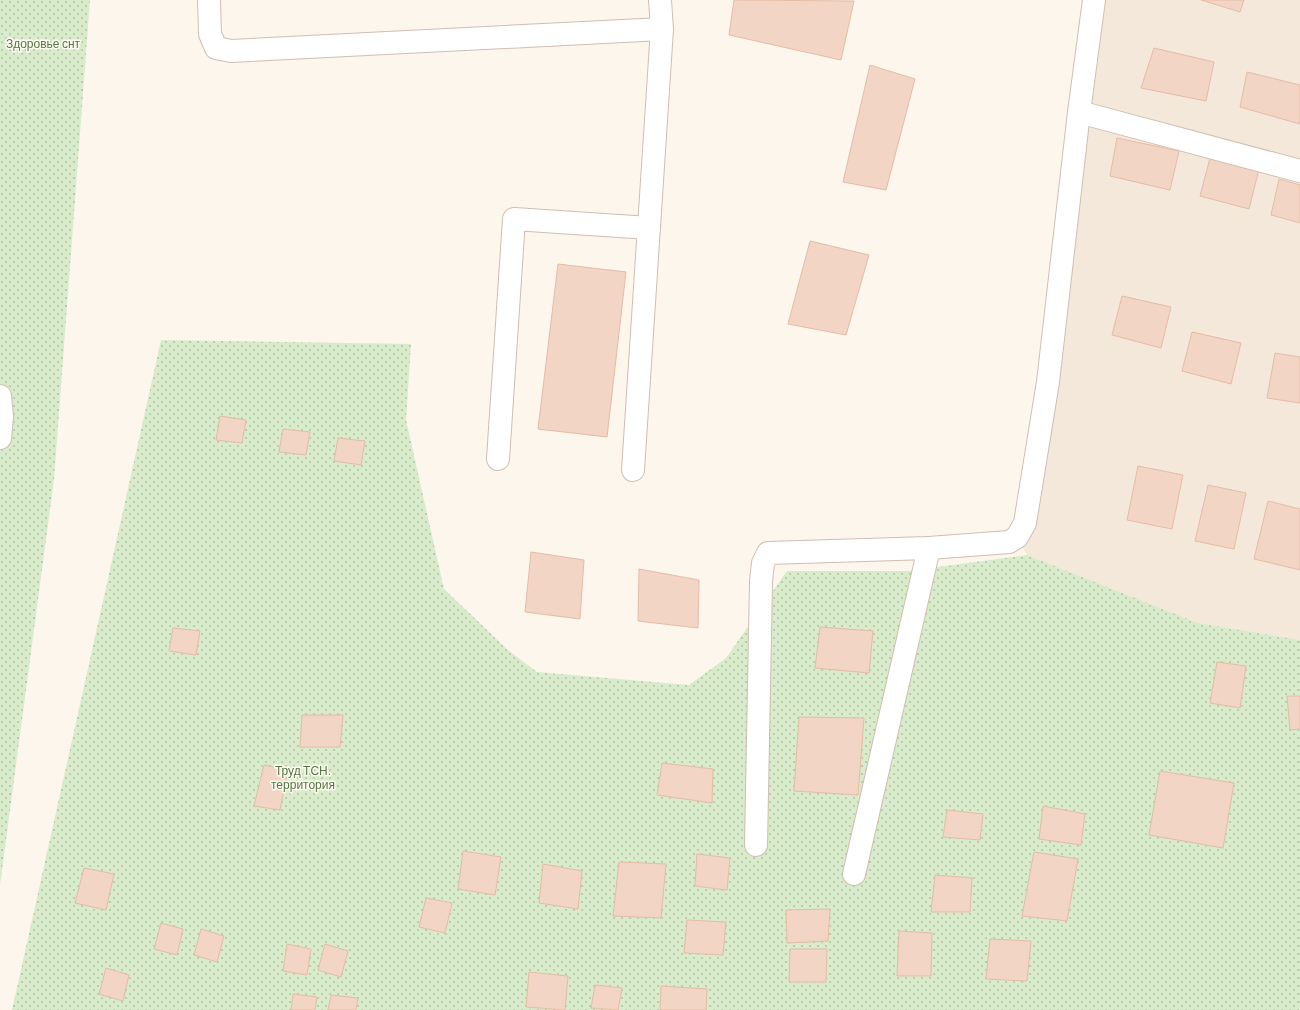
<svg xmlns="http://www.w3.org/2000/svg" width="1300" height="1010" viewBox="0 0 1300 1010" font-family="Barlow,sans-serif">
<style>
.residential{fill:#f4e8da}
.green{fill:url(#green-dots)}
.building{fill:#f2d5c4;stroke:#e5bca4}
.lines{fill:none;stroke-linecap:round;stroke-linejoin:round}
.minor-casing{stroke:#d0beb1;stroke-width:24}
.minor{stroke:#fff;stroke-width:22}
.labels{text-anchor:middle;dominant-baseline:central;stroke-width:3;stroke-linejoin:round;paint-order:stroke}
.park-label{font-size:12px;fill:#537942;stroke:#fffaf3}
</style>
<defs>
<pattern id="green-dots" width="8" height="8" patternUnits="userSpaceOnUse"><rect width="8" height="8" fill="#d8ebca"/><path d="M2 2h.1M6 6h.1" fill="none" stroke="#b4c2a6" stroke-width="1.8" stroke-linecap="round"/></pattern>
</defs>
<rect width="100%" height="100%" fill="#fdf6ec"/>
<!-- residential -->
<path class="residential" d="M1094,0h206v640l-102,-17 -171,-68 -10,-18z"/>
<!-- green -->
<g class="green">
<path d="M0,0h90l-36,479 -54,406z"/>
<path d="M161,340l250,4 -5,76 38,169 65,62 28,21 152,13 37,-27 61,-87h121l119,-16 171,68 102,17v370h-1288z"/>
</g>
<!-- building -->
<g class="building">
<path d="M734,0l120,1 -13,59 -112,-25z"/>
<path d="M1201,0h43l-4,12z"/>
<path d="M1154,48l60,14 -8,39 -65,-13z"/>
<path d="M870,65l45,14 -29,111 -43,-8z"/>
<path d="M1247,72l53,13v39l-60,-17z"/>
<path d="M1117,138l62,13 -9,39 -60,-14z"/>
<path d="M1210,158l49,11 -10,40 -49,-13z"/>
<path d="M1279,179l21,6v38l-29,-8z"/>
<path d="M810,241l59,14 -23,80 -58,-11z"/>
<path d="M558,264l68,8 -19,165 -69,-8z"/>
<path d="M1122,296l49,11 -10,41 -49,-13z"/>
<path d="M1192,332l49,11 -10,41 -49,-13z"/>
<path d="M1275,353l25,4v46l-33,-5z"/>
<path d="M220,416l26,4 -4,23 -26,-3z"/>
<path d="M283,429l27,3 -4,23 -27,-3z"/>
<path d="M338,438l27,3 -4,24 -27,-4z"/>
<path d="M1138,466l45,9 -11,54 -45,-9z"/>
<path d="M1208,485l38,8 -12,56 -39,-8z"/>
<path d="M1268,501l32,8v61l-46,-11z"/>
<path d="M531,552l53,8 -4,59 -55,-7z"/>
<path d="M639,569l60,11 -1,48 -60,-7z"/>
<path d="M820,627l53,4 -4,42 -54,-5z"/>
<path d="M173,628l27,3 -4,24 -27,-4z"/>
<path d="M1217,662l29,4 -6,42 -30,-5z"/>
<path d="M1287,696h13v33l-10,1z"/>
<path d="M302,715h41l-3,32h-40z"/>
<path d="M799,717l65,1 -6,77 -64,-4z"/>
<path d="M662,763l51,6 -1,34 -55,-8z"/>
<path d="M264,765l24,5 -8,40 -26,-4z"/>
<path d="M1160,771l74,12 -11,65 -74,-13z"/>
<path d="M1043,806l42,8 -4,31 -42,-6z"/>
<path d="M947,810l36,4 -3,26 -37,-3z"/>
<path d="M463,851l38,6 -6,38 -37,-6z"/>
<path d="M1034,852l44,7 -11,62 -45,-5z"/>
<path d="M697,854l33,4 -3,32 -32,-4z"/>
<path d="M619,862l47,2 -5,54 -48,-2z"/>
<path d="M543,864l39,7 -4,38 -39,-6z"/>
<path d="M84,868l30,6 -8,36 -31,-7z"/>
<path d="M935,875l37,3 -2,34h-39z"/>
<path d="M426,898l26,5 -7,30 -26,-6z"/>
<path d="M830,909l-2,32 -41,2 -1,-33z"/>
<path d="M687,920l39,2 -3,33 -39,-2z"/>
<path d="M161,923l22,6 -6,26 -23,-6z"/>
<path d="M201,929l23,7 -7,26 -23,-7z"/>
<path d="M899,931l33,2 -1,43h-34z"/>
<path d="M990,939l41,2 -4,40 -41,-2z"/>
<path d="M287,944l24,5 -4,26 -24,-4z"/>
<path d="M325,944l23,7 -7,26 -23,-7z"/>
<path d="M790,949h37l-1,33h-37z"/>
<path d="M106,968l23,7 -6,26 -24,-7z"/>
<path d="M529,972l39,4 -3,34 -39,-3z"/>
<path d="M595,985l27,3 -4,22 -27,-2z"/>
<path d="M661,986l46,3 -1,21h-46z"/>
<path d="M293,994l24,3 -2,13h-24z"/>
<path d="M331,995l27,3 -2,12h-28z"/>
</g>
<g class="lines">
<!-- minor casing -->
<g class="minor-casing">
<g id="minor">
<path d="M209,0l1,34 6,14 15,3 431,-22 -2,-29"/>
<path d="M1079,112l221,59"/>
<path d="M0,396l2,21 -2,21"/>
<path d="M498,459l16,-240 135,9"/>
<path d="M633,470l29,-441"/>
<path d="M756,845l5,-264 2,-18 5,-10 161,-5 80,-6 8,-5 8,-14 23,-141 31,-270 15,-112"/>
<path d="M854,874l75,-326"/>
</g>
</g>
<!-- minor -->
<use href="#minor" class="minor"/>
</g>
<g class="labels">
<!-- park labels -->
<g class="park-label">
<text x="43" y="43">Здоровье снт</text>
<text x="303" y="770">Труд ТСН.<tspan x="303" dy="14">территория</tspan></text>
</g>
</g>
</svg>
